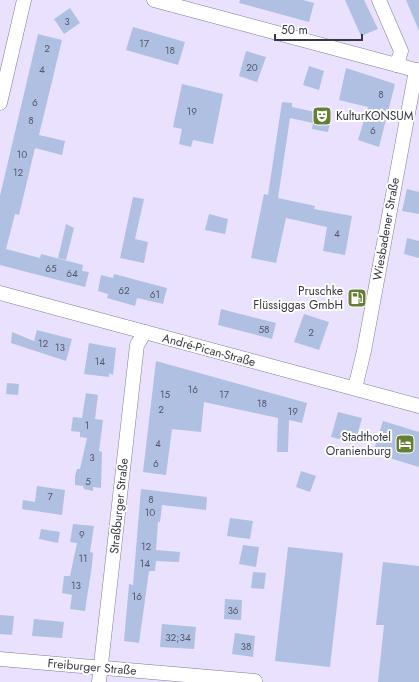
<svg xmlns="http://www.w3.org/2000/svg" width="419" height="682" viewBox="0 0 419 682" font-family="Jost,sans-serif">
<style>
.building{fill:#afc0e2}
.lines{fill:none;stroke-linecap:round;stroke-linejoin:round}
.minor-casing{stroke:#827a94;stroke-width:15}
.minor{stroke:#fff;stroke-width:14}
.labels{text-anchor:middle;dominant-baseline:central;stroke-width:4;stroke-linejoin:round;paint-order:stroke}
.number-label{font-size:10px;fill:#565869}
.poi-label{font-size:12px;fill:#393641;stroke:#fff;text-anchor:end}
.street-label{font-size:12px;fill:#393641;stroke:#fff}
</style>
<rect width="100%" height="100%" fill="#eae1fe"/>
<!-- building -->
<g class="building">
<path d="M240,0h63l11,3 -5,19 -70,-19z"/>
<path d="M345,0h19l14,29 -17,7z"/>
<path d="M406,0h13v31z"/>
<path d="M70,8l10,15 -16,11 -10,-15z"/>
<path d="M133,27l52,15 -7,23 -52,-15z"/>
<path d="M38,34l24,6 -23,95 26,6 -3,14 -27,-7 -16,67 -4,-1 -9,35 34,9 1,-4 42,11 -1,6 7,1 -4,15 -85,-22v-69z"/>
<path d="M246,51l20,6 -9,25 -18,-6z"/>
<path d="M309,66l15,5 -5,19 -16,-5z"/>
<path d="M346,68l49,16 -16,63 -21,-7 10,-33 -29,-7z"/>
<path d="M182,84l41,10 -10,50 -20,-4 -2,7 -12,-3 3,-15 -9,-2z"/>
<path d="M282,102l10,1v4l23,5 1,-3 16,3 -4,20 -16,-3 1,-6 -23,-5 -12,80 37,8 -1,3 38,7 -7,39 -22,-4 4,-24 -41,-9 -10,45 -25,-5 13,-64 4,1z"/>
<path d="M407,189l12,3v22l-17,-3z"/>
<path d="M133,197l11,2 -9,40 13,3 -4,21 -24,-5z"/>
<path d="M209,214l19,5 -3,15 -20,-4z"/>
<path d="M66,224l8,4 -8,32 -8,-2z"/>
<path d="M407,238l12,3v17l-15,-4z"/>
<path d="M114,274l53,14 -4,16 -26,-6 -2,8 -28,-8 1,-4 -10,-3 3,-16 12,3z"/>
<path d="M221,309l55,14 -4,16 -54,-14z"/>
<path d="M304,314l25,8 -10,28 -25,-8z"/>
<path d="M37,330l35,9 -6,22 -55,-18 1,-11 22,9z"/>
<path d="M89,343l27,5 -3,27 -4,-2v4l-25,-3z"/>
<path d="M156,361l151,42 -5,20 -13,-3 -1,32h-11l1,-34 -74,-16 -3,30 -29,-3 -6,46 -23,-3z"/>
<path d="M7,383l12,1 -1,11 -12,-1z"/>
<path d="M86,393l12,2 -3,24 8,1 -4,31 3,1 -1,36 -8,-1v4l-9,-2 -1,-3 -8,-1v-9l2,-7h3l7,-31 -7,-1v-5l-9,-1 2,-14 9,1z"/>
<path d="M338,412l24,6 -7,25 -24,-6z"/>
<path d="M383,421l36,11v35l-46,-14z"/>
<path d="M301,471l15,5 -6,16 -14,-5z"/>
<path d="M37,486l28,4 -3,25 -40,-6 1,-9 12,2z"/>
<path d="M141,489l66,8 -1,13 -44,-5 -2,17h-2l-2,28 24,2 -1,10 -23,-1 -1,10h-6l-10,72 -15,-2 5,-57 4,1z"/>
<path d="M230,518l23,3 -3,18 -23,-3z"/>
<path d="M73,524l21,2 -4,26 3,1 -1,12 -7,46 -15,-2 2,-14 -10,-2 2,-17h6l7,-33 -7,-1z"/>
<path d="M41,529l19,3 -2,11 -19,-4z"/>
<path d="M243,545l16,2 -3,20 -17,-3z"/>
<path d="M288,547l55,6 -13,114 -55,-6z"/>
<path d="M383,562l36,4v116h-41l6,-57h-8z"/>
<path d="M253,572l13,1 -2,16 -13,-1z"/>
<path d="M225,599l17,1 -1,20 -17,-1z"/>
<path d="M0,615l14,1 -2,19 -12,-1z"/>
<path d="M34,619l30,3 -2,16 -30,-2z"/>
<path d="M162,624l34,3 -2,22 -34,-2z"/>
<path d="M235,633l20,3 -2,21 -21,-3z"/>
</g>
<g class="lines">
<!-- minor casing -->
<g class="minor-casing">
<g id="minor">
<path d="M154,0l265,71"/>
<path d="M379,0l22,51 -4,14"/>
<path d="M0,103l24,-103"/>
<path d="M0,293l419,113"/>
<path d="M355,388l9,-37 52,-281"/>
<path d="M0,659l255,22"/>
<path d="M99,682l38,-337 8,-13"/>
</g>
</g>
<!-- minor -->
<use href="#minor" class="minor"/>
</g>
<!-- icons -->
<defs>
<g id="theatre-square" transform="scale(1)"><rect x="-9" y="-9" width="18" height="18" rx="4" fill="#647f33" stroke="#fff"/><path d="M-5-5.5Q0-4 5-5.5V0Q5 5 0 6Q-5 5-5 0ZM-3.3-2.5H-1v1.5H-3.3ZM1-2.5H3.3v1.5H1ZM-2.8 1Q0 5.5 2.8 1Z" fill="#fff"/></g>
<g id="fuel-square" transform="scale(1)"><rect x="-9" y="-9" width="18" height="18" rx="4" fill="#647f33" stroke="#fff"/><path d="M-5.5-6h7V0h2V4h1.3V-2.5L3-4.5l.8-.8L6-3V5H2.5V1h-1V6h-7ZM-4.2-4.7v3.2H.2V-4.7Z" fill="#fff"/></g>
<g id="hotel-square" transform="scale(1)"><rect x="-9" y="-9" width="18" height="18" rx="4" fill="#647f33" stroke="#fff"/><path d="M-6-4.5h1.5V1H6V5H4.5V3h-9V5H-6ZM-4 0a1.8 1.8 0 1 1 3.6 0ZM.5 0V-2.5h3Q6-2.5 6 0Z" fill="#fff"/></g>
</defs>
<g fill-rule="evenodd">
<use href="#theatre-square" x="322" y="116"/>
<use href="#fuel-square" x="357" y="298"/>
<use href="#hotel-square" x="405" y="444"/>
</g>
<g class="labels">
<!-- number labels -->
<g class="number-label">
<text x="67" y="21">3</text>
<text x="144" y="43">17</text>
<text x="47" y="48">2</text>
<text x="170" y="50">18</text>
<text x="252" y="67">20</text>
<text x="42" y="69">4</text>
<text x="381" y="94">8</text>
<text x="35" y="102">6</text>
<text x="192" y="111">19</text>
<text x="31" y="120">8</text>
<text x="373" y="130">6</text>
<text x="22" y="154">10</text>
<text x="18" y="172">12</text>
<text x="337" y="233">4</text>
<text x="51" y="268">65</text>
<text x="72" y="273">64</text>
<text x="124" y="290">62</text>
<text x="155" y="294">61</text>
<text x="264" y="329">58</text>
<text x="311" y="332">2</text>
<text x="43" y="343">12</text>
<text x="60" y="347">13</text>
<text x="100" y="361">14</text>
<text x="193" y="389">16</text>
<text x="165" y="394">15</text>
<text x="224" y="394">17</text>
<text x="262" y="403">18</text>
<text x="161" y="409">2</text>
<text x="293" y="411">19</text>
<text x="87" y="425">1</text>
<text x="158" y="443">4</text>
<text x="92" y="457">3</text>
<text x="156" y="463">6</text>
<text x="88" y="481">5</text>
<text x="50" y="496">7</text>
<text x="151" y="499">8</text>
<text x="150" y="512">10</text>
<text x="82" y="534">9</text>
<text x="146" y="546">12</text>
<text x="83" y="558">11</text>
<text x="145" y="563">14</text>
<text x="76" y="585">13</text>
<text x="137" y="596">16</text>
<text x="233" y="610">36</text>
<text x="178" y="637">32;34</text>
<text x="246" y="646">38</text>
</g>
<!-- poi labels -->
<g class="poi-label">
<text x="336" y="116" text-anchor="start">KulturKONSUM</text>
<text x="343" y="291">Pruschke<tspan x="343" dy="14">Flüssiggas GmbH</tspan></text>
<text x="391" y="437">Stadthotel<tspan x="391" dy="14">Oranienburg</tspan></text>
</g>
<!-- street labels -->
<g class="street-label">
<text transform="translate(386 229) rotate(-80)">Wiesbadener Straße</text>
<text transform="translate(209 350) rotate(15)">André-Pican-Straße</text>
<text transform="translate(119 506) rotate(-84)">Straßburger Straße</text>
<text transform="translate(92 667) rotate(5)">Freiburger Straße</text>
</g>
</g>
<!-- scale -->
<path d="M275 34v6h87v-6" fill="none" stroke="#393641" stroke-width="2"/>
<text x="281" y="34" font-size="12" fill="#393641" stroke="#ffffff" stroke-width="3" paint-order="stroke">50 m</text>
</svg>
